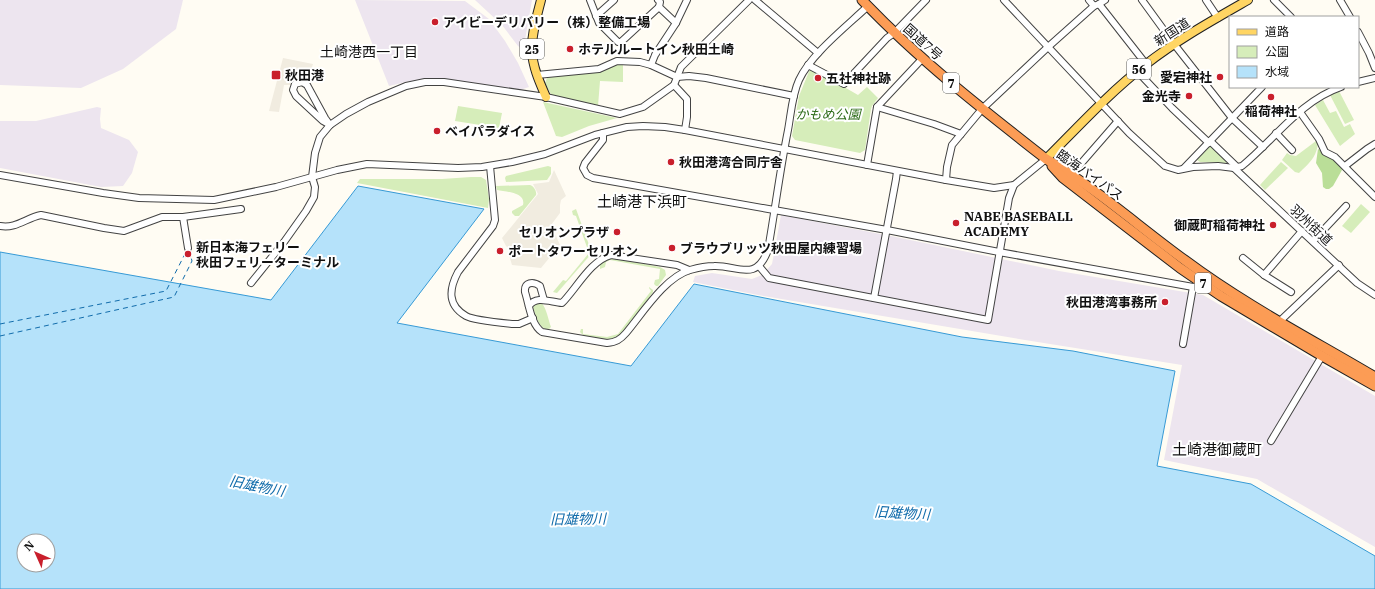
<svg xmlns="http://www.w3.org/2000/svg" width="1375" height="589" viewBox="0 0 1375 589" font-family="'IBM Plex Serif','Noto Sans JP',serif">
<style>
.industrial{fill:#ede5ef}
.green{fill:#d6edba}
.forest{fill:#bade98}
.plaza{fill:#f1ece0}
.water{fill:#b5e2fa;stroke:#379ad5;fill-rule:evenodd}
.lines{fill:none;stroke-linecap:round;stroke-linejoin:round}
.ferry{stroke:#116cab;stroke-width:1;stroke-dasharray:5 4;stroke-linecap:butt}
.minor-casing{stroke:#434343;stroke-width:8}
.major-casing{stroke:#212121;stroke-width:10}
.highway-casing{stroke:#212121;stroke-width:11}
.minor{stroke:#fff;stroke-width:6}
.major{stroke:#ffd563;stroke-width:8}
.highway{stroke:#fc9c55;stroke-width:9}
.poi-dot{fill:#c91f2c;stroke:#fff;stroke-width:1.5}
.labels{text-anchor:middle;dominant-baseline:central;stroke-width:4;stroke-linejoin:round;paint-order:stroke}
.shield{fill:#fff;stroke:#585858;stroke-width:1}
.shield-label{font-size:12px;font-weight:bold;fill:#101010}
.poi-label{font-size:13px;font-weight:bold;fill:#101010;stroke:#fff;text-anchor:start}
.street-label{font-size:13px;fill:#101010;stroke:#fff}
.park-label{font-size:13px;font-style:italic;fill:#2f6d1b;stroke:#fff}
.neighbourhood-label{font-size:14px;fill:#101010;stroke:#fff}
.water-label{font-size:14px;font-style:italic;fill:#116cab;stroke:#fff}
.quarter-label{font-size:15px;fill:#101010;stroke:#fff}
</style>
<rect width="100%" height="100%" fill="#fffcf3"/>
<!-- industrial -->
<g class="industrial">
<path d="M0,0h183l-7,29 -53,40 -42,19 -81,-3z"/>
<path d="M355,0l110,1 24,18 16,22 13,22 11,24 -9,3 -78,-12 -32,3 -21,5z"/>
<path d="M475,0h57l-8,46 -3,2 -3,-2 -16,-21z"/>
<path d="M97,107l4,1 -1,11 1,9 28,12 9,12 -6,21 -9,13 -22,1 -101,-19v-47h36z"/>
<path d="M781,215l110,21 168,35 144,24 172,101v151l-118,-68 -93,-19 18,-95 -157,-25 -267,-45 -65,-13 2,-6 17,-3 40,6 10,-4 10,-11z"/>
</g>
<!-- green -->
<g class="green">
<path d="M623,64v18l-23,-1 -2,25 -46,-10 -7,-13 2,-5 6,-3 48,-3 13,-7z"/>
<path d="M810,69l22,11 26,15 9,-8 11,11 -6,8 -1,3 -6,41 -5,3 -65,-13 -3,-4 7,-40z"/>
<path d="M1339,91l15,29 -9,4 -15,-29z"/>
<path d="M1323,100l7,13 6,-2 8,16 6,-3 5,10 -15,12 -25,-41z"/>
<path d="M543,102l74,16 -28,8 -27,11 -6,-1z"/>
<path d="M458,106l44,7 -3,15 -44,-7z"/>
<path d="M1316,141l2,4c-3,14 -9,18 -19,28l-4,-1 -13,-12 5,-7 3,2 6,1z"/>
<path d="M1209,144l18,16 -1,3 -26,-1 -3,-2 1,-4z"/>
<path d="M1281,162l7,6 -23,22 -5,-5z"/>
<path d="M548,166l3,1v7l-4,6 -41,2 -1,-4 1,-2z"/>
<path d="M471,177h10l5,3 3,19 -1,9 -131,-25 3,-4h82z"/>
<path d="M530,185c4,1 7,7 6,10l-17,21h-4l-3,-3v-2l11,-6c3,-13 -17,-13 -26,-15l-1,-4z"/>
<path d="M1361,204l9,8 -19,21 -9,-7z"/>
<path d="M576,209l16,44 -35,40 -4,-1 10,-12 3,1 23,-28 -13,-37 -3,-1 -1,-4z"/>
<path d="M612,258l48,9 5,3 1,5 -8,11h-2l-2,-2 1,-4 4,-1 1,-10 -50,-9 -4,2 -1,5 -5,2v-5l8,-5z"/>
<path d="M649,287l4,3v2c-7,10 -28,43 -37,47 -6,2 -13,0 -19,-1 -6,-1 -13,-1 -17,-6l1,-3h2v5l24,3 11,-3 33,-43 -2,-3z"/>
<path d="M537,302h4c6,7 7,17 10,25l-3,3c-10,-2 -11,-13 -15,-22l2,-4z"/>
</g>
<!-- forest -->
<path class="forest" d="M1318,149l18,10 6,11 -9,16 -4,3h-3l-3,-2 -1,-14 -6,-10z"/>
<!-- plaza -->
<g class="plaza">
<path d="M283,58l30,6 -6,18 -15,3h-8l-5,27 -10,-1z"/>
<path d="M554,170l12,26 -5,4 -1,5v8l-9,12 9,20 -19,23 -29,-3 -3,-10 4,-3 -7,-6 -4,-8 36,-44 -5,-10 16,-2z"/>
</g>
<!-- water -->
<path class="water" d="M358,186l126,23 -87,114 234,43 63,-82 268,53 111,14 102,20 -18,95 94,18 124,72v33h-1375v-337l271,48zM24,541h24v24h-24z"/>
<g class="lines">
<!-- ferry -->
<g class="ferry">
<path d="M0,324l166,-33 21,-41"/>
<path d="M0,336l174,-39 18,-36 -3,-11"/>
</g>
<!-- minor casing -->
<g class="minor-casing">
<g id="minor">
<path d="M590,0l9,23 19,19h3l38,-35"/>
<path d="M658,0l2,2 -1,5 17,16"/>
<path d="M755,0l63,53"/>
<path d="M1004,0l125,133 36,33 13,4 15,-3 25,-1 16,2 8,-2c32,-26 58,-65 99,-79"/>
<path d="M1089,0l5,6"/>
<path d="M1142,0l32,44 58,74 31,29"/>
<path d="M1206,0l12,18"/>
<path d="M1274,0l17,17"/>
<path d="M1340,0l10,17"/>
<path d="M1099,4l47,60"/>
<path d="M596,16l18,-16"/>
<path d="M1358,32l11,21 6,15"/>
<path d="M651,65l4,-10 21,-32 11,-23"/>
<path d="M808,65l36,19 43,-46 7,-5 32,-33"/>
<path d="M1137,71l35,37 37,35"/>
<path d="M537,75l62,-6 18,-8 23,1 11,3 26,12 12,-1 17,2 88,18"/>
<path d="M302,82l5,3 18,33 5,7 -7,-4 -27,-25 -3,-6 2,-6z"/>
<path d="M1358,82l17,-4"/>
<path d="M674,85l13,14v18l-2,13"/>
<path d="M877,107l57,17 27,10"/>
<path d="M1300,112l19,27 6,13 10,5 40,40"/>
<path d="M603,133v7l-18,23 -2,5 4,7 6,3 294,52 112,22 194,35 12,-4"/>
<path d="M1276,133l16,17"/>
<path d="M1210,141l27,26"/>
<path d="M867,165l10,-58 45,-48"/>
<path d="M490,166l5,54 -2,6 -35,46c-9,17 -11,33 8,44 7,4 36,7 46,8h7l14,-6"/>
<path d="M1345,166l22,-17 8,-5"/>
<path d="M1184,168l78,-81"/>
<path d="M1234,168l123,115 18,12"/>
<path d="M0,175l103,18 36,5 75,2 62,-13 61,-17 30,-6 91,4 24,-1 30,-5 33,-8 50,-19 32,-8 16,-1 22,1 20,3 261,50 48,8 20,-3 32,-26"/>
<path d="M1071,175l47,-54"/>
<path d="M946,180l1,-13 5,-22 30,-36 66,-62 46,-41 5,-2 6,-4"/>
<path d="M183,217l5,31"/>
<path d="M0,226c16,3 26,-8 41,-11l63,13 20,3 38,-14h21l58,-8"/>
<path d="M1313,241l33,-35"/>
<path d="M1243,258l21,17 27,17"/>
<path d="M759,266l10,12 219,42 21,-122 5,-13"/>
<path d="M1264,275l38,-44"/>
<path d="M251,283l33,-41 22,-31 8,-14 1,-10 -3,-10 3,-24 5,-16 10,-12 16,-11 22,-12 38,-16 19,-4h19l102,15 74,17 23,-7 31,-22 7,-18 68,-67"/>
<path d="M874,298l22,-119 1,-8"/>
<path d="M544,300l-4,-14c-7,-5 -16,-4 -15,6 4,12 6,33 17,40l65,11c9,-1 13,-3 19,-10 16,-19 39,-56 64,-63 7,-2 17,-4 24,-4 23,-1 42,17 54,-16 7,-40 12,-80 20,-120 3,-16 4,-35 11,-50 12,-26 48,-54 69,-74"/>
<path d="M529,306c7,-11 21,-4 33,-3 14,-14 29,-43 49,-48l66,10 12,5"/>
<path d="M1280,321l59,-56"/>
<path d="M1183,344l10,-57"/>
<path d="M1271,441l51,-85"/>
</g>
</g>
<!-- major casing -->
<g class="major-casing">
<g id="major">
<path d="M541,0c-4,16 -10,35 -9,52 1,16 8,31 14,45"/>
<path d="M1046,159c32,-32 63,-66 99,-94 32,-25 68,-45 103,-65"/>
</g>
</g>
<!-- highway casing -->
<g class="highway-casing">
<g id="highway">
<path d="M862,0c56,59 120,109 184,159 50,29 93,68 140,102 59,44 125,78 189,116"/>
<path d="M1052,166l11,12 117,90 41,28 101,60 53,30"/>
</g>
</g>
<!-- minor -->
<use href="#minor" class="minor"/>
<!-- major -->
<use href="#major" class="major"/>
<!-- highway -->
<use href="#highway" class="highway"/>
</g>
<!-- markers -->
<g class="poi-dot">
<circle cx="435" cy="22" r="4"/>
<circle cx="570" cy="49" r="4"/>
<rect x="271" y="70" width="10" height="10" rx="2"/>
<circle cx="1220" cy="77" r="4"/>
<circle cx="818" cy="78" r="4"/>
<circle cx="1189" cy="96" r="4"/>
<circle cx="1271" cy="97" r="4"/>
<circle cx="437" cy="131" r="4"/>
<circle cx="671" cy="162" r="4"/>
<circle cx="956" cy="223" r="4"/>
<circle cx="1273" cy="225" r="4"/>
<circle cx="617" cy="232" r="4"/>
<circle cx="672" cy="248" r="4"/>
<circle cx="500" cy="251" r="4"/>
<circle cx="188" cy="254" r="4"/>
<circle cx="1165" cy="302" r="4"/>
</g>
<g class="labels">
<!-- shield labels -->
<g class="shield">
<rect x="520" y="39" width="24" height="20" rx="3"/>
<rect x="1127" y="59" width="24" height="20" rx="3"/>
<rect x="943" y="73" width="16" height="20" rx="3"/>
<rect x="1195" y="273" width="16" height="20" rx="3"/>
</g>
<g class="shield-label">
<text x="532" y="49">25</text>
<text x="1139" y="69">56</text>
<text x="951" y="83">7</text>
<text x="1203" y="283">7</text>
</g>
<!-- poi labels -->
<g class="poi-label">
<text x="443" y="22">アイビーデリバリー（株）整備工場</text>
<text x="578" y="49">ホテルルートイン秋田土崎</text>
<text x="285" y="75">秋田港</text>
<text x="1212" y="77" text-anchor="end">愛宕神社</text>
<text x="826" y="78">五社神社跡</text>
<text x="1181" y="96" text-anchor="end">金光寺</text>
<text x="1271" y="111" text-anchor="middle">稲荷神社</text>
<text x="445" y="131">ベイパラダイス</text>
<text x="679" y="162">秋田港湾合同庁舎</text>
<text x="964" y="216">NABE BASEBALL<tspan x="964" dy="15">ACADEMY</tspan></text>
<text x="1265" y="225" text-anchor="end">御蔵町稲荷神社</text>
<text x="609" y="232" text-anchor="end">セリオンプラザ</text>
<text x="196" y="247">新日本海フェリー<tspan x="196" dy="15">秋田フェリーターミナル</tspan></text>
<text x="680" y="248">ブラウブリッツ秋田屋内練習場</text>
<text x="508" y="251">ポートタワーセリオン</text>
<text x="1157" y="302" text-anchor="end">秋田港湾事務所</text>
</g>
<!-- street labels -->
<g class="street-label">
<text transform="translate(1172 32) rotate(-33)">新国道</text>
<text transform="translate(923 42) rotate(42)">国道7号</text>
<text transform="translate(1090 175) rotate(35)">臨海バイパス</text>
<text transform="translate(1311 225) rotate(43)">羽州街道</text>
</g>
<!-- park labels -->
<g class="park-label">
<text x="828" y="114">かもめ公園</text>
</g>
<!-- neighbourhood labels -->
<g class="neighbourhood-label">
<text x="369" y="52">土崎港西一丁目</text>
</g>
<!-- water labels -->
<g class="water-label">
<text transform="translate(257 486) rotate(11)">旧雄物川</text>
<text transform="translate(902 513) rotate(3)">旧雄物川</text>
<text transform="translate(578 519) rotate(-1)">旧雄物川</text>
</g>
<!-- quarter labels -->
<g class="quarter-label">
<text x="642" y="201">土崎港下浜町</text>
<text x="1217" y="449">土崎港御蔵町</text>
</g>
</g>
<!-- legend -->
<rect x="1229" y="16" width="130" height="72" fill="#ffffff" stroke="#9f9f9f"/>
<rect x="1237" y="29" width="20" height="6" fill="#ffd563" stroke="#9f9f9f"/>
<text x="1265" y="36" font-size="12" fill="#101010">道路</text>
<rect x="1237" y="46" width="20" height="12" fill="#d6edba" stroke="#9f9f9f"/>
<text x="1265" y="56" font-size="12" fill="#101010">公園</text>
<rect x="1237" y="66" width="20" height="12" fill="#b5e2fa" stroke="#9f9f9f"/>
<text x="1265" y="76" font-size="12" fill="#101010">水域</text>
<!-- north arrow -->
<g transform="translate(36 553) rotate(315)"><circle r="19" fill="#ffffff" stroke="#9f9f9f"/>
<path d="M0-3L7 15L0 10L-7 15Z" fill="#c91f2c"/>
<text y="-6" font-size="11" font-weight="bold" text-anchor="middle" fill="#101010">N</text>
</g>
</svg>
